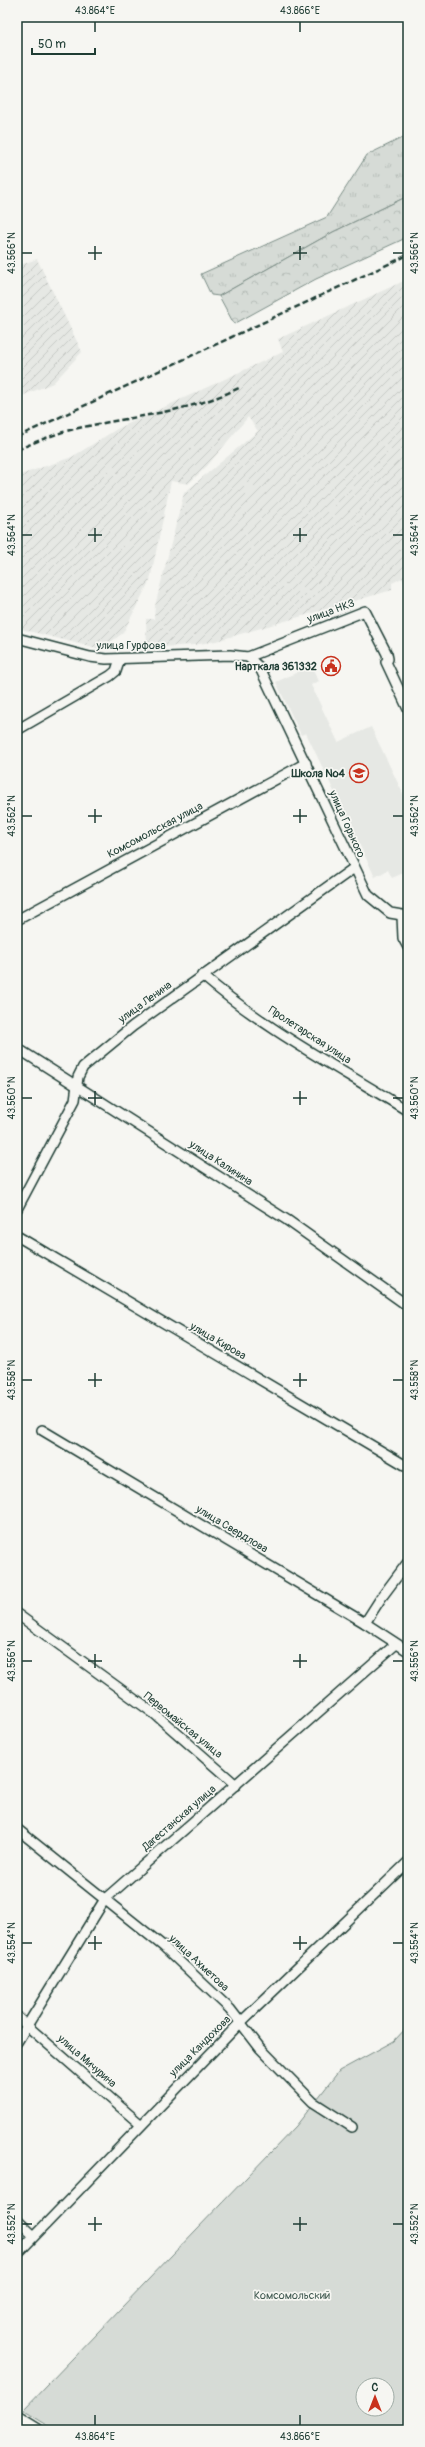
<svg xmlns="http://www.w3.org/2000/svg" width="425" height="2447" viewBox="0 0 425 2447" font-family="Pangolin,sans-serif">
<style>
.built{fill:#e6e8e4}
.industrial{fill:url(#industrial-furrows)}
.grass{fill:url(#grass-tufts);stroke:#7a8c85}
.forest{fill:url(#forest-crowns);stroke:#7a8c85}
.green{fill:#d6dbd6;stroke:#7a8c85;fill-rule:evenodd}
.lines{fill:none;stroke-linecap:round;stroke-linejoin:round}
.minor-casing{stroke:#1f3d34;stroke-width:12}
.tertiary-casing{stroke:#1f3d34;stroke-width:14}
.minor{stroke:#f6f6f2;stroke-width:9}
.tertiary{stroke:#f6f6f2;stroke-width:11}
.rail{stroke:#1f3d34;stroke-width:2.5;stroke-dasharray:6 3;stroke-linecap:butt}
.ticks{fill:none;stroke:#1f3d34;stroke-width:1.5}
.labels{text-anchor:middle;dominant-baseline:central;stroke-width:3.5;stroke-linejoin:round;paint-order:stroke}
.street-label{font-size:11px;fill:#1f3d34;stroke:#f6f6f2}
.poi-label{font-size:11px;font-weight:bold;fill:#1f3d34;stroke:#f6f6f2;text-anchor:end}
.park-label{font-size:11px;fill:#445d54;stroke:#f6f6f2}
.neatline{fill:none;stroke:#1f3d34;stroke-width:1.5}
.ticks-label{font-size:10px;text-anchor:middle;fill:#1f3d34}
</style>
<defs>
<pattern id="industrial-furrows" width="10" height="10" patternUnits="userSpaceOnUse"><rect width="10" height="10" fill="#e6e8e4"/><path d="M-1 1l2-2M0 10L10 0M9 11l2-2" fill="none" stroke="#c5c8c4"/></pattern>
<pattern id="grass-tufts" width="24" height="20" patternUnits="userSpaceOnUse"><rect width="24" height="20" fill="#d6dbd6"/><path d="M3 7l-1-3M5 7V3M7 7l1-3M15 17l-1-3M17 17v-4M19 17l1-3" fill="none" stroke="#b7bdb8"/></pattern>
<pattern id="forest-crowns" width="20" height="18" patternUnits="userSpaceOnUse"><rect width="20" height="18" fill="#d6dbd6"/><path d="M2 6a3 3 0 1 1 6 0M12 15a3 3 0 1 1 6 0" fill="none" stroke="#b7bdb8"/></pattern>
</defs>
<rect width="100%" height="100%" fill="#f6f6f2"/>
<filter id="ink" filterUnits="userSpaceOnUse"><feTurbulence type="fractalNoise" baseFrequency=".025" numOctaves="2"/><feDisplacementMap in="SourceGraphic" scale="8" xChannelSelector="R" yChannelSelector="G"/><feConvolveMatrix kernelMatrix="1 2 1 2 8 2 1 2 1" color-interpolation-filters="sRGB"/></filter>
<g filter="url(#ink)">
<!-- built -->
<path class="built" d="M311,666l8,15 -8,4 27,57 33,-15 37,77v67l-16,7 -4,-8 -13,7 -69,-144 -5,2 -25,-53z"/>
<!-- industrial -->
<g class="industrial">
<path d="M37,259l45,93 -29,31 -36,15v-132z"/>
<path d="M408,279v311l-6,-12 -10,5v7l-176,51 -22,4 -47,3 -1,-29h8l1,-13 29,-113 74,-62 -10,-14 -41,49 -19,18 -17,-3 -21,99 -27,53 -20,15h-8l-78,-20v-152l55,-19 45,-28 166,-77 -5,-13z"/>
</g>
<!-- grass -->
<path class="grass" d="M408,135v61l-75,36 -114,64 -8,-1 -10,-21 126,-57 40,-62z"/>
<!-- forest -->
<path class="forest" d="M408,196v41l-92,42 -82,45 -15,-28 114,-64z"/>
<!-- green -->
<path class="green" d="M408,2026v404h-353l-32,-20 273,-284 43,-55 55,-30zM363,2385h24v24h-24z"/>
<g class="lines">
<!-- minor casing -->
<g class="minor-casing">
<g id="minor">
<path d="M17,638l73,19 16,2 124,-4 18,2 12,11 108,227 22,18 18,3"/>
<path d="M248,657l117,-46 22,43 1,5 -2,3 22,47"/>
<path d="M17,730l93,-54 6,-5 4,-12"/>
<path d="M402,916l1,22 5,9"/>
<path d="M17,920l289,-157"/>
<path d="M202,975c62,54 137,93 206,136"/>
<path d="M17,1048l270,172 121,86"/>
<path d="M17,1209l58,-109 3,-23 5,-10 50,-41 221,-158"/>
<path d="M17,1236l391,231"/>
<path d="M42,1430l323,193 43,28"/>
<path d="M17,1614l139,101 80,70"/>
<path d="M365,1623l16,-25 27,-36"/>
<path d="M17,1829l146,117 67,63 30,39 53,54 39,25"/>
<path d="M17,2017l123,107"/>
<path d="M17,2042l88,-143 291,-255"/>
<path d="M17,2220l17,16"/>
<path d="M17,2254l223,-231 168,-161"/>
</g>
</g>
<!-- tertiary casing -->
<g class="tertiary-casing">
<path id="tertiary" d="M17,2417l21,13"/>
</g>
<!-- minor -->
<use href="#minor" class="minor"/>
<!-- tertiary -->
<use href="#tertiary" class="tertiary"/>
<!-- rail -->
<g class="rail">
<path d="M17,437l391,-182"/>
<path d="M17,450c18,-8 37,-16 57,-21 57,-13 115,-16 167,-42"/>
</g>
</g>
</g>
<!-- ticks -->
<path class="ticks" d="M95,22v10M300,22v10M95,246v14M300,246v14M22,253h10M88,253h14M293,253h14M393,253h10M95,528v14M300,528v14M22,535h10M88,535h14M293,535h14M393,535h10M95,809v14M300,809v14M22,816h10M88,816h14M293,816h14M393,816h10M95,1091v14M300,1091v14M22,1098h10M88,1098h14M293,1098h14M393,1098h10M95,1373v14M300,1373v14M22,1380h10M88,1380h14M293,1380h14M393,1380h10M95,1654v14M300,1654v14M22,1661h10M88,1661h14M293,1661h14M393,1661h10M95,1936v14M300,1936v14M22,1943h10M88,1943h14M293,1943h14M393,1943h10M95,2217v14M300,2217v14M22,2224h10M88,2224h14M293,2224h14M393,2224h10M95,2415v10M300,2415v10"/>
<!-- icons -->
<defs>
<g id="civic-ring" transform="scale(1)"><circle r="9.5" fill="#f6f6f2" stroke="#c8321e" stroke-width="1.5"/><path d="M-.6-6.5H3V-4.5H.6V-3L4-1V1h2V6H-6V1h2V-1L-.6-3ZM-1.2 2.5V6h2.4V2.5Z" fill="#c8321e"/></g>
<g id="school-ring" transform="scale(1)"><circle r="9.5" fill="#f6f6f2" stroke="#c8321e" stroke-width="1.5"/><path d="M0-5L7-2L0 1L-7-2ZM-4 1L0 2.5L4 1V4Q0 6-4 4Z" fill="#c8321e"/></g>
</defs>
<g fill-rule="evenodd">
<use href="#civic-ring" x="331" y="666"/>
<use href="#school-ring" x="359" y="773"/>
</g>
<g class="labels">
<!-- street labels -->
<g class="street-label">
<text transform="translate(331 611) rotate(-20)">улица НКЗ</text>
<text x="131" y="645">улица Гурфова</text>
<text transform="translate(347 824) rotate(66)">улица Горького</text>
<text transform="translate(155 830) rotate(-28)">Комсомольская улица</text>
<text transform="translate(145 1002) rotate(-36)">улица Ленина</text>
<text transform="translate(310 1035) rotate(33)">Пролетарская улица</text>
<text transform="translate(221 1163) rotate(33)">улица Калинина</text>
<text transform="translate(218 1341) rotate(30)">улица Кирова</text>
<text transform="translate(232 1529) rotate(31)">улица Свердлова</text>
<text transform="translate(183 1725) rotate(39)">Первомайская улица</text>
<text transform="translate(179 1818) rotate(-41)">Дагестанская улица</text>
<text transform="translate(199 1963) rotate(43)">улица Ахметова</text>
<text transform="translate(200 2046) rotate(-45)">улица Кандохова</text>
<text transform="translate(87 2061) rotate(41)">улица Мичурина</text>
</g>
<!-- poi labels -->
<g class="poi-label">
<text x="317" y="666">Нарткала 361332</text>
<text x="345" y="773">Школа №4</text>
</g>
<!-- park labels -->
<g class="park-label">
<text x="292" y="2295">Комсомольский</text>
</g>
</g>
<!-- margin -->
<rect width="425" height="2447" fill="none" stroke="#f6f6f2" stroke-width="44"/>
<!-- north arrow -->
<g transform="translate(375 2397)"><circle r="19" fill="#f6f6f2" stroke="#a0aca6"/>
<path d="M0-3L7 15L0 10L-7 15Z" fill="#c8321e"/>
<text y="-6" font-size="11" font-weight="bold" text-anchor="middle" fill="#1f3d34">С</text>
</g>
<!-- scale -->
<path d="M32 48v6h63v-6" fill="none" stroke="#1f3d34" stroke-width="2"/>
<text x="38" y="48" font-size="12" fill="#1f3d34" stroke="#f6f6f2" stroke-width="3" paint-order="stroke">50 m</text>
<rect x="22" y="22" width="381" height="2403" class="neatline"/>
<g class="ticks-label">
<text x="95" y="14">43.864°E</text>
<text x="300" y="14">43.866°E</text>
<text transform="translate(11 253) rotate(-90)" y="4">43.566°N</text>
<text transform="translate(414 253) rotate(-90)" y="4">43.566°N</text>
<text transform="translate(11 535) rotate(-90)" y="4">43.564°N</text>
<text transform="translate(414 535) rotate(-90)" y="4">43.564°N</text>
<text transform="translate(11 816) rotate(-90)" y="4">43.562°N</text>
<text transform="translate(414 816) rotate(-90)" y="4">43.562°N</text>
<text transform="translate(11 1098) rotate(-90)" y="4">43.560°N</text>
<text transform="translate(414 1098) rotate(-90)" y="4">43.560°N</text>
<text transform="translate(11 1380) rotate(-90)" y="4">43.558°N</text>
<text transform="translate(414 1380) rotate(-90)" y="4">43.558°N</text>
<text transform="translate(11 1661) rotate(-90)" y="4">43.556°N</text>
<text transform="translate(414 1661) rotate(-90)" y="4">43.556°N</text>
<text transform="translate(11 1943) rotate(-90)" y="4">43.554°N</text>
<text transform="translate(414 1943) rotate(-90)" y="4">43.554°N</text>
<text transform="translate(11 2224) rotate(-90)" y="4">43.552°N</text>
<text transform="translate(414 2224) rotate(-90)" y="4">43.552°N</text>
<text x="95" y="2440">43.864°E</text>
<text x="300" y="2440">43.866°E</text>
</g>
</svg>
